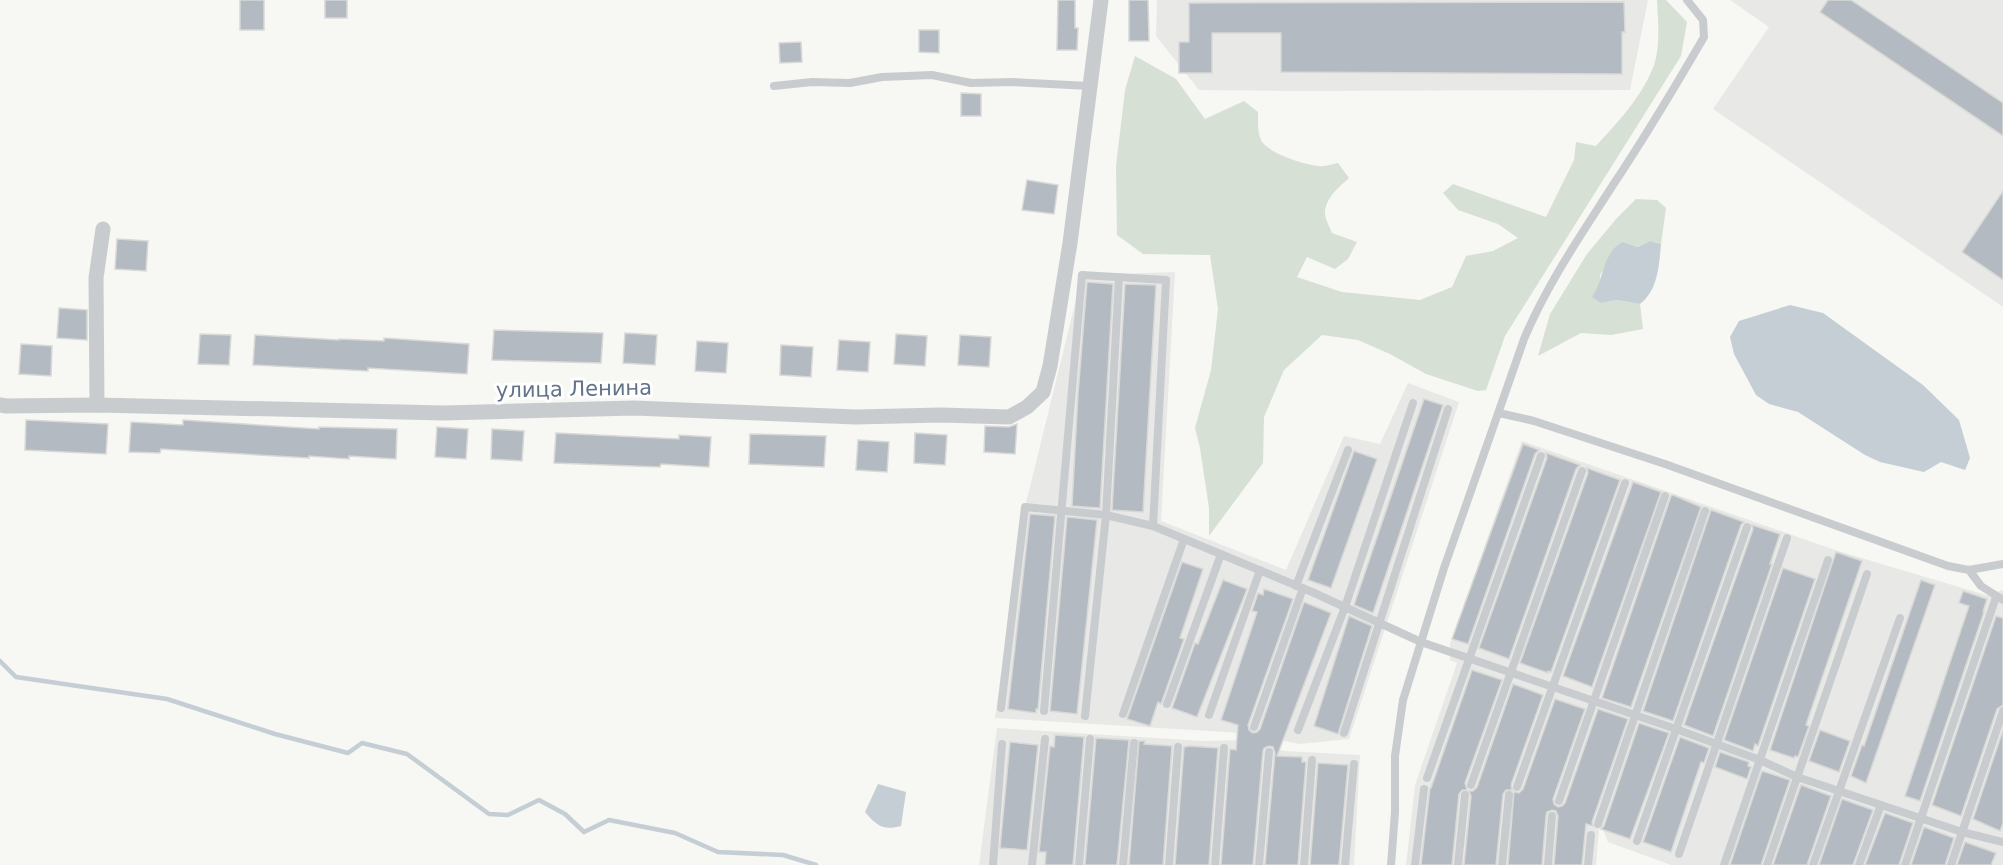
<svg xmlns="http://www.w3.org/2000/svg" width="2003" height="865" viewBox="0 0 2003 865" font-family="'DejaVu Sans',sans-serif">
<style>
.built{fill:#e8e8e7}
.green{fill:#d7e0d4}
.water{fill:#c4ced4}
.lines{fill:none;stroke-linecap:round;stroke-linejoin:round}
.stream{stroke:#c4ced4;stroke-width:4.5}
.building{fill:#b3bac1;stroke:#d8d9d6;stroke-width:1.5}
.lane{stroke:#c9cccf;stroke-width:8}
.street{stroke:#c9cccf;stroke-width:15}
.labels{text-anchor:middle;dominant-baseline:central;stroke-width:6;stroke-linejoin:round;paint-order:stroke}
.street-label{font-size:21px;fill:#637388;stroke:#fff}
</style>
<rect width="100%" height="100%" fill="#f7f7f3"/>
<!-- built -->
<g class="built">
<path d="M1157,0h491l-18,90 -335,1 -96,-1 -43,-54z"/>
<path d="M1730,0h273v307l-290,-198 56,-82z"/>
<path d="M1175,272l-14,249 125,49 58,-134 36,8 28,-61 51,19 -110,337 -49,5 -58,-11 -247,-15 30,-211 57,-232z"/>
<path d="M1522,441l316,110 148,44 17,-5v275h-332l-63,-23 -5,-12 -4,-1 -3,36h-190l9,-80 42,-122 -7,-3v-16z"/>
<path d="M997,728l206,13 42,-1 39,11 76,4 -6,110h-375z"/>
</g>
<!-- green -->
<g class="green">
<path d="M1657,0h9l21,22 -6,34 -176,280 -19,54 -8,1 -52,-17 -36,-20 -32,-14 -36,-5 -38,35 -20,47 -1,46 -54,73v-28l-9,-60 -5,-20 16,-58 7,-61 -8,-54 -67,-1 -26,-19 -1,-69 9,-76 10,-34 41,23 29,40 39,-18 14,11c0,9 -1,19 3,28 6,13 44,25 58,26 6,1 13,-2 19,-3l11,15c-10,9 -25,21 -24,37 1,5 5,13 7,18l25,9 -9,17 -13,10 -28,-12 -10,20 45,15 78,8 32,-13 14,-31 27,-5 25,-13 -20,-14 -40,-14 -15,-17 10,-9 93,33 28,-57 2,-18 20,4c21,-23 44,-47 56,-76 9,-19 6,-49 5,-70z"/>
<path d="M1636,199l21,1 9,8 -5,36 -11,-3 -12,6 -15,-5 -23,33 1,28 16,-3 23,4 3,25 -32,6 -30,-2 -43,23 12,-42 37,-60 30,-36z"/>
</g>
<!-- water -->
<g class="water">
<path d="M1650,241l11,3c-2,22 -3,46 -21,60l-23,-4 -16,3 -9,-6c12,-16 10,-45 31,-55l15,5z"/>
<path d="M1790,305l33,8 100,72 36,35 11,38 -5,12 -24,-8 -17,10 -44,-10 -15,-7 -67,-43 -29,-8 -13,-9 -22,-41 -4,-17 9,-16z"/>
<path d="M878,784l28,8 -5,34c-18,5 -25,-1 -36,-14z"/>
</g>
<g class="lines">
<!-- stream -->
<path class="stream" d="M0,661l16,16 151,22 108,35 73,19 14,-10 45,11 82,60 19,1 31,-15 26,14 19,18 25,-12 66,13 43,19 65,3 33,10"/>
</g>
<!-- building -->
<g class="building">
<rect x="240" y="0" width="24" height="30"/>
<rect x="325" y="0" width="22" height="18"/>
<path d="M1058,0h17v28h3l-1,22h-20z"/>
<path d="M1129,0h19l1,41h-20z"/>
<path d="M1828,0h23l152,103v33l-183,-124z"/>
<path d="M1624,2l1,30h-3v42l-341,-2v-39h-69v40h-33v-31h10v-39z"/>
<path d="M919,30h20v23l-20,-1z"/>
<path d="M801,42l1,20 -22,1 -1,-20z"/>
<path d="M961,93l20,1v22h-20z"/>
<path d="M1027,180l31,5 -4,29 -32,-4z"/>
<path d="M2003,191v89l-41,-28z"/>
<path d="M117,239l31,2 -2,30 -31,-2z"/>
<path d="M1087,282l26,2 -13,224 -28,-2 6,-112z"/>
<path d="M1125,284l31,1 -13,227 -31,-2z"/>
<path d="M59,308l28,2v30l-30,-2z"/>
<path d="M494,330l109,3 -2,30 -109,-3z"/>
<path d="M625,333l32,2 -2,30 -32,-2z"/>
<path d="M200,334l31,1 -2,30 -31,-1z"/>
<path d="M896,334l31,2 -2,30 -31,-2z"/>
<path d="M255,335l84,5v-1l45,2v-3l85,6 -2,30 -99,-6v3l-115,-6z"/>
<path d="M960,335l31,2 -2,30 -31,-2z"/>
<path d="M839,340l31,2 -2,30 -31,-2z"/>
<path d="M697,341l31,2 -2,30 -31,-2z"/>
<path d="M21,344l31,2 -1,30 -32,-2z"/>
<path d="M781,345l32,2 -2,30 -31,-2z"/>
<path d="M1424,399l19,6 -70,208 -19,-8z"/>
<path d="M26,420l82,4 -2,30 -81,-4z"/>
<path d="M183,420l136,9v-2l78,2 -1,30 -47,-3v3l-40,-3v2l-148,-9 -1,4 -31,-1 2,-30 52,3z"/>
<path d="M1017,424l-2,30 -31,-2 1,-26 24,1z"/>
<path d="M437,427l31,2 -2,30 -31,-2z"/>
<path d="M492,429l32,2 -2,30 -31,-2z"/>
<path d="M556,433l123,6v-4l32,2 -2,30 -48,-3 -1,3 -106,-4z"/>
<path d="M915,433l32,2 -2,30 -31,-2z"/>
<path d="M750,434l76,2 -2,31 -75,-3z"/>
<path d="M858,440l31,2 -2,30 -31,-2z"/>
<path d="M1523,444l16,6 -4,4 -67,190 -16,-5z"/>
<path d="M1354,451l23,8 -46,129 -23,-8z"/>
<path d="M1546,453l34,12 -4,4 -67,190 -30,-11 68,-190z"/>
<path d="M1587,468l33,12 -69,192 -3,-1v2l-28,-10 68,-190z"/>
<path d="M1633,482l28,10 -69,195 -29,-11z"/>
<path d="M1673,495l28,12 -70,200 -29,-9 69,-202z"/>
<path d="M1711,510l33,12 -3,3 -68,196 -30,-10z"/>
<path d="M1030,514l25,2 -17,193h-2v4l-28,-4z"/>
<path d="M1067,517l30,3 -20,194 -27,-3z"/>
<path d="M1752,525l28,9 -10,30h2l-59,172 -29,-11 69,-196z"/>
<path d="M1836,552l26,9 -56,164 3,1 -11,31 -3,-1 -1,2 -24,-8z"/>
<path d="M1182,562l21,7 -23,69 4,1 -23,65 -3,-2 -8,24 -23,-7z"/>
<path d="M1783,568l32,11 -57,167 -3,-2 -2,7 -29,-11z"/>
<path d="M1223,580l24,9 -50,128 -25,-9 23,-65 3,1z"/>
<path d="M1921,580l14,5 -69,198 -15,-7 11,-31 2,1z"/>
<path d="M1264,589l29,10 -45,126 1,5 4,3 4,-1 3,-3 44,-127 27,11 -54,143 25,1v5h4l-8,103h-33l10,-112 -2,-6 -4,-1 -5,2 -1,3 -10,114h-32l9,-116 6,1 2,-25 -17,-5 36,-108 -5,-1 6,-18 5,2z"/>
<path d="M1963,591l24,8 -4,13h1l-64,189 -15,-5 64,-190 -10,-3z"/>
<path d="M1349,616l23,10 -34,108 -24,-8z"/>
<path d="M1996,616l7,2v87l-6,4 -36,107 -29,-11z"/>
<path d="M1472,670l30,10 -37,103 2,7h-5l-3,4 -7,71h-31l9,-77h1z"/>
<path d="M1513,684l30,11 -32,90 1,5h-6l-3,4 -7,71h-32l7,-69 -2,-5h4l4,-4z"/>
<path d="M1555,699l30,10 -32,90 1,5 4,3 4,-1 3,-3 33,-94 30,10 -36,103 1,4 -7,-2 -4,41h-28l4,-49 -2,-5 -4,-1 -5,2 -1,4 -4,49h-34l6,-73 5,1 4,-4z"/>
<path d="M1639,723l30,10 -39,106 -29,-10 3,-3z"/>
<path d="M1820,730l30,11 -11,31 -30,-11z"/>
<path d="M2003,730v93l-3,8 -27,-12z"/>
<path d="M1055,735l29,2 -11,128h-28l1,-13h-7l11,-106 4,1z"/>
<path d="M1680,737l29,11 -5,15 -3,-1 -30,90 -28,-10z"/>
<path d="M1096,738l33,2 -12,125h-32z"/>
<path d="M1139,741h6l-1,3 28,2 -9,119h-34z"/>
<path d="M1010,742l28,3 -11,105 -27,-2z"/>
<path d="M1190,746l28,2 -9,117h-34l9,-118z"/>
<path d="M1720,752l29,10 -1,4 3,1 -4,12 -32,-12z"/>
<path d="M1318,763l30,2 -9,100h-29z"/>
<path d="M1762,771l28,9 -29,85h-31z"/>
<path d="M1801,785l30,11 -24,69h-34z"/>
<path d="M1842,799l31,11 -20,55h-34z"/>
<path d="M1885,813l28,10 -14,42h-34z"/>
<path d="M1924,827l30,11 -9,27h-34z"/>
<path d="M1965,842l31,11 -5,12h-34z"/>
</g>
<g class="lines">
<!-- lane -->
<g class="lane">
<path d="M774,86l38,-4 38,1 32,-6 50,-2 39,8 42,-1 76,4"/>
<path d="M1499,413l35,8 131,43 283,102 21,4 34,-6"/>
<path d="M1969,570l12,16 22,14"/>
<path d="M1296,586l52,-136"/>
<path d="M1167,704l54,-150"/>
<path d="M1001,708l24,-201 81,8 47,11 159,66 109,50 255,87 84,31 37,17 165,55 41,10"/>
<path d="M1044,711l38,-436 84,5 -13,246"/>
<path d="M1123,714l61,-175"/>
<path d="M1209,715l51,-145"/>
<path d="M1085,716l21,-201 13,-238"/>
<path d="M1254,727l49,-139"/>
<path d="M1298,730l47,-123 68,-204"/>
<path d="M1344,733l104,-324"/>
<path d="M1427,778l114,-322"/>
<path d="M1471,785l111,-314"/>
<path d="M1517,787l108,-304"/>
<path d="M1559,801l106,-305"/>
<path d="M1598,824l107,-313"/>
<path d="M1637,841l110,-314"/>
<path d="M1679,854l108,-316"/>
<path d="M993,865l9,-121"/>
<path d="M1032,865l13,-126"/>
<path d="M1079,865l11,-126"/>
<path d="M1123,865l11,-122"/>
<path d="M1169,865l9,-118"/>
<path d="M1215,865l9,-117"/>
<path d="M1259,865l10,-113"/>
<path d="M1304,865l8,-105"/>
<path d="M1345,865l9,-101"/>
<path d="M1391,865l4,-53v-56l8,-56 41,-132 80,-229c23,-55 57,-104 89,-154 32,-48 62,-98 91,-148l-1,-17 -16,-20"/>
<path d="M1415,865l9,-76"/>
<path d="M1458,865l7,-70"/>
<path d="M1502,865l7,-70"/>
<path d="M1548,865l4,-49"/>
<path d="M1588,865l3,-30"/>
<path d="M1724,865l104,-305"/>
<path d="M1767,865l100,-291"/>
<path d="M1813,865l87,-247"/>
<path d="M1859,865l22,-60"/>
<path d="M1905,865l91,-268"/>
<path d="M1951,865l52,-154"/>
</g>
<!-- street -->
<g class="street">
<path d="M0,405l6,1 91,-1 347,8 190,-5 222,9 85,-2 68,2 18,-10 16,-15 7,-26 20,-123 31,-243"/>
<path d="M97,405l-1,-127 7,-49"/>
</g>
</g>
<g class="labels">
<!-- street labels -->
<g class="street-label">
<text transform="translate(574 389) rotate(-1)">улица Ленина</text>
</g>
</g>
</svg>
